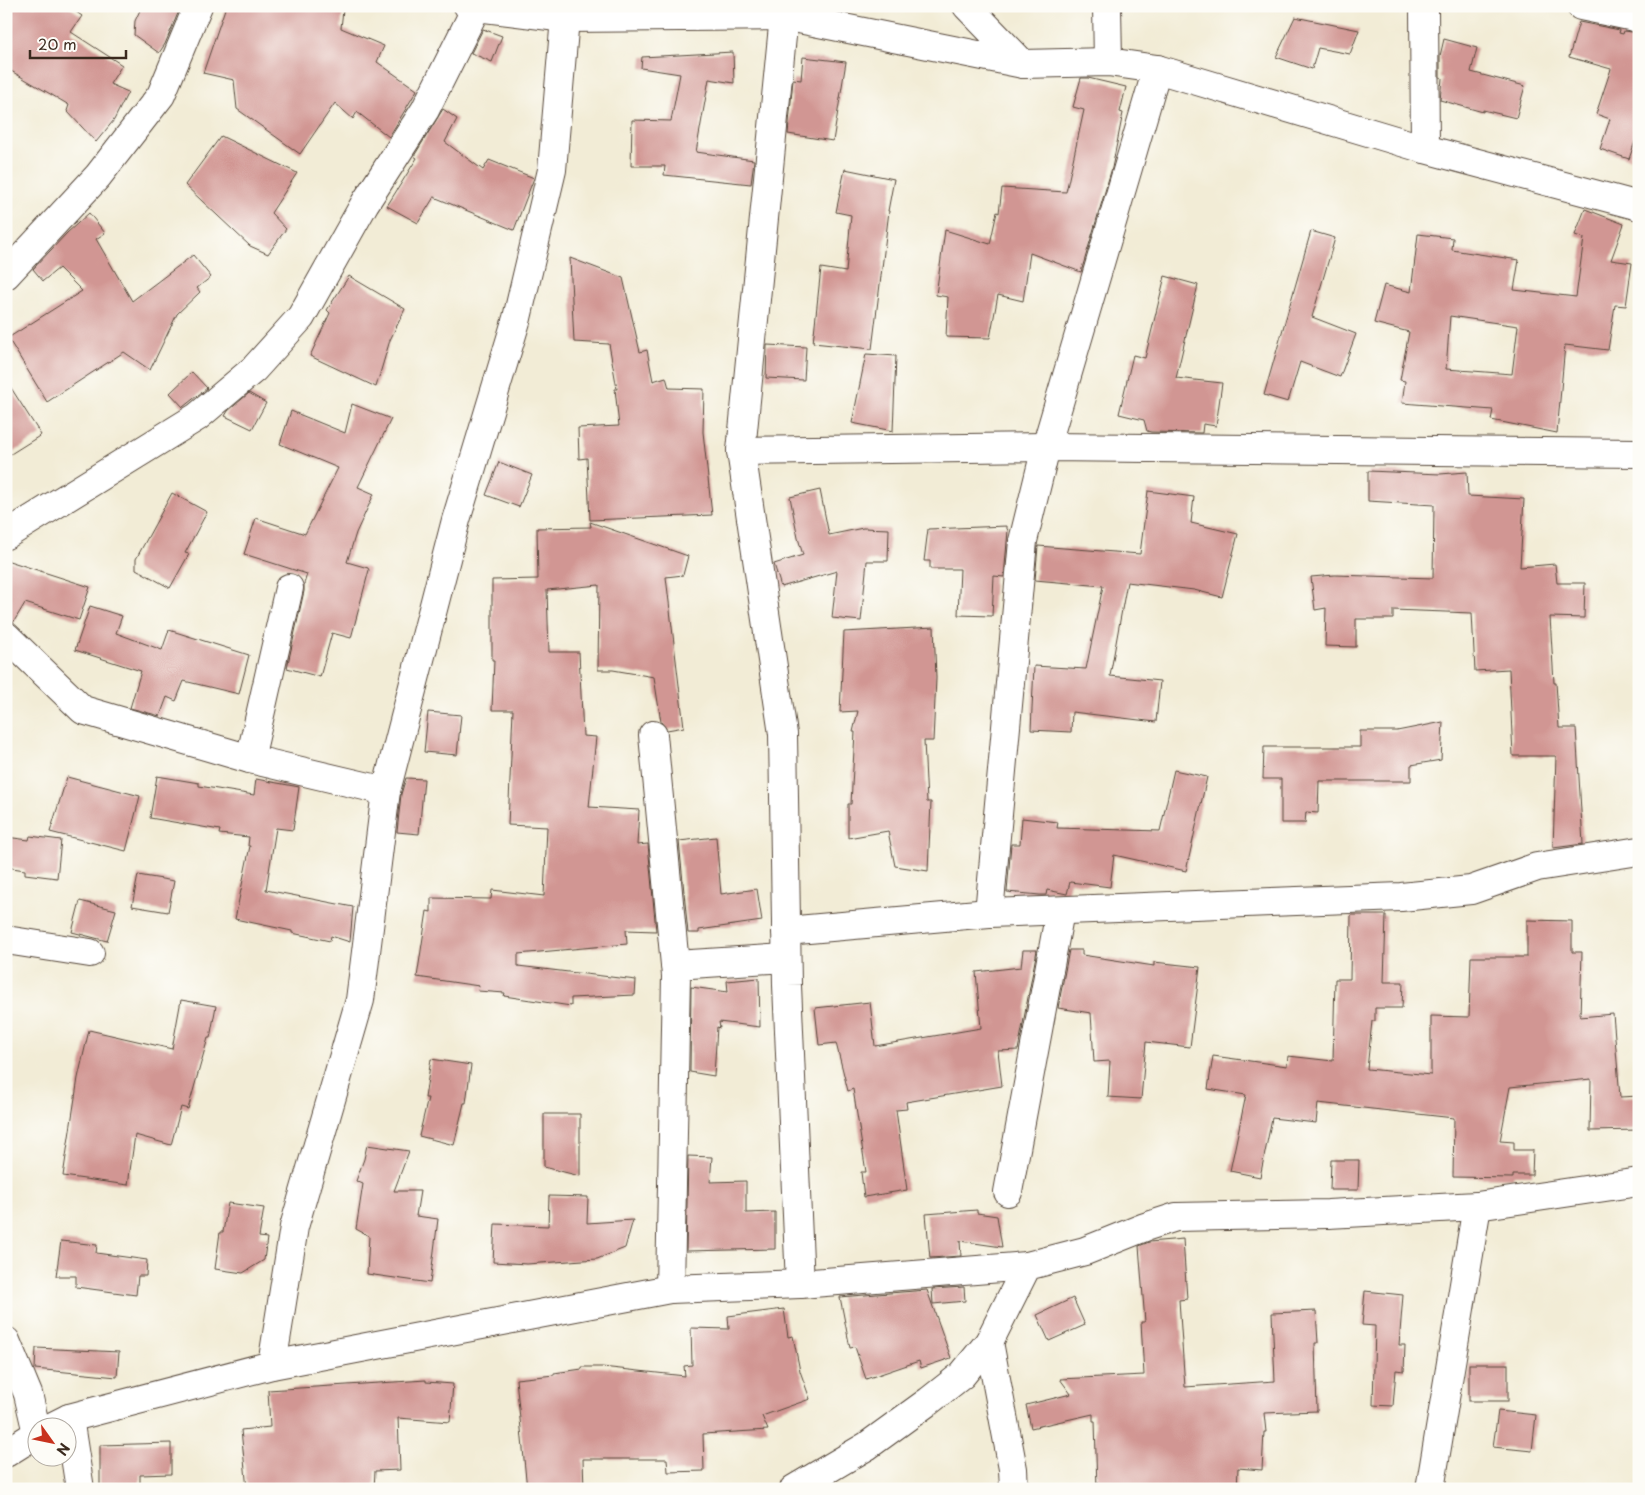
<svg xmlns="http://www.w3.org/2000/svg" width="1645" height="1495" viewBox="0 0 1645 1495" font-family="'Playpen Sans',sans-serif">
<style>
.building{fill:#d19693;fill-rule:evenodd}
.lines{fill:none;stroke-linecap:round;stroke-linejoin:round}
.street-casing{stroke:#56473a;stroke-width:30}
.street{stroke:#fff;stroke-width:28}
</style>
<rect width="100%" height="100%" fill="#fdfcf7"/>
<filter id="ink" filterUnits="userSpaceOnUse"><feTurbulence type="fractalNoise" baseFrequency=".02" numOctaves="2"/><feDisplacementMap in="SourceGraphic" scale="10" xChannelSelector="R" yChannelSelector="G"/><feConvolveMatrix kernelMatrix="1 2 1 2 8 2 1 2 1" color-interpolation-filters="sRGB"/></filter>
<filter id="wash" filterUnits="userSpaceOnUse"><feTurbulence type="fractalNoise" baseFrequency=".0096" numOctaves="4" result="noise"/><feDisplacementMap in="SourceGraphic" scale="20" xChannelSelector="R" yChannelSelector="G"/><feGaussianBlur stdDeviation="1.12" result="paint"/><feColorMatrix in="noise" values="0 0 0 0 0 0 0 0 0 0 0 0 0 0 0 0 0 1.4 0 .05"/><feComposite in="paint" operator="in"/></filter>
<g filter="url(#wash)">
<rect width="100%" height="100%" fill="#f2ecd6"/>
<g id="blocks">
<!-- building -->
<g class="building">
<path d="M6,6h62l14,10 -11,16 51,33 -12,19 18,8 -14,28 -18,22 -29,-31 2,-6 -63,-37z"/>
<path d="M142,6h39l-16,38 -6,9 -25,-18 1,-14z"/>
<path d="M226,6h84l33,4 -2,18 43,18 -7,16 40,28 -28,47 -32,-25 -4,7 -18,-16 -35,51 -63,-45 -3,-29 -31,-7z"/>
<path d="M1295,17l64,13 -9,24 -32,-6 -6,21 -36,-12z"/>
<path d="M1579,22l41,8 -1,3 4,1 1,-3 15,2v97l-10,29 -29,-10 10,-30 -14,-5 15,-45 -42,-12z"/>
<path d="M483,29l19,7 -10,26 -21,-9z"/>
<path d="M1444,39l33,9 -6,24 54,14 -9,32 -33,-8v2l-43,-12 2,-22 -2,-1v-21z"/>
<path d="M733,52l1,31 -25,-4 -13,73 58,8 -3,24 -87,-9 1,-9h-34l1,-46 39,1 9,-47 -39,-6 1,-11z"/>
<path d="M803,57l43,5 -13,79 -45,-7 5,-55 8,1z"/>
<path d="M1081,78h7l38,9 -6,25 3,1 -11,55 -31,104 -51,-19 -7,48 -25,-6 -8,43 -44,-1 2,-40 -12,-2 9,-65 45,14 7,-32 2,1 3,-25 64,4 18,-82 -11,-3z"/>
<path d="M443,109l14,10 -12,23 38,28 6,-10 45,18 -20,52 -80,-33 -16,26 -31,-17 30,-48 -3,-2z"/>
<path d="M221,136l76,37 -26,40 15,16 -18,25 -18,-8 -65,-61z"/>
<path d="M845,169l49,10 -6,32h1l-17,138 -59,-6 8,-75 25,4 5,-57 -15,-3z"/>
<path d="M1585,209l39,15 -13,36 21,3 -6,43 -11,-1 -7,45 -43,-5 -8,88 -66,-13 2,-10 -91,-7 3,-22 -5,-1 9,-48 -35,-9 10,-38 27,7 7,-58 35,4 -1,12 67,10 -5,30 62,7 8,-59 -9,-3zM1450,316l68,10 -6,48 -66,-5z"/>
<path d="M89,213l16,20 -9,6 36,62 61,-46 18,22 -14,11 3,4 -23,22 -27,56 -26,-18 -77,50 -39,-64 74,-47 -23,-23 -16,13 -10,-12 34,-36z"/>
<path d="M1311,231l24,7 -23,79 44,17 -16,43 -40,-15 -12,40 -24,-7z"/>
<path d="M570,258l53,20 17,74 7,-2 6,31 13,-4 3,11 35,1 -1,43 9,83 -122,5 -3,-62 -8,1 -1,-31 41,-2 -4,-37h2l-8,-45 -35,-2z"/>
<path d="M349,276l56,33 -15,31 -14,47 -66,-31 20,-43 -3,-3z"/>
<path d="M1165,276l33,9 -22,93 46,5 -6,43 -13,-2 -1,9 -51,-1 -4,-1 -3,-11 -25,-6 14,-59 12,3z"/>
<path d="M767,345l39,2 -2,33 -38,-2z"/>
<path d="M866,354l30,2 -3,75 -41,-8z"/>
<path d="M192,372l15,16 -24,19 -13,-14z"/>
<path d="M6,380l35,55 -35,22z"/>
<path d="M249,393l17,10 -14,26 -27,-13 3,-5z"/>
<path d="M352,404l39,15 -33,68 16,7 -18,39 -9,29 21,6 1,2 -18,68 -19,-5 -12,44 -33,-9 17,-77v-7l3,-10 -63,-20 12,-36 49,16 33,-66 -58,-24 11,-33 54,22z"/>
<path d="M499,462l33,13 -13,32 -33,-12z"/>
<path d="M1368,471l72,3 27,-2 1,24 56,3 -4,68 35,-3 2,19h28l-1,35 -34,-1 4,66h2l3,45h17l7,116 -30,4 3,-92h-43l-4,-87 -34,2 -3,-58 -79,-3v9h-37v28l-31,-1 1,-38 -11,2 -4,-33 24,-2 98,3 1,-73 -66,-4z"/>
<path d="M820,490l9,45 34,-7 26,1 -1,32h-21l-6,60 -29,-3 5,-47 -56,16 -7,-23 29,-9 -5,-17 -8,-41z"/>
<path d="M1148,491l46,6 -3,26 47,11 -16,63 -28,-7 -67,-8 -17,94 50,5 -4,41 -84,-10 -1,20 -40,-2 3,-64 52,3 17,-83 -68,-6 3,-34 102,8z"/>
<path d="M172,493l35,19 -22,41 4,1 -19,34 -34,-19v-10z"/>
<path d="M590,522l98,34 -5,19 -17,2 18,150 -17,3 -6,-8 -7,-45 -41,-7h-15l1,-85 -52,5 2,62h30l4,84 13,1 -7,70 50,3 -2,35 11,-1 8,87 -30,-1 1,14 -109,10v12l118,14 -1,15 -64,3v8l-67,-10 1,-3 -27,-2 1,-5 -62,-9 10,-66 4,1v-14l60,1 1,-9 52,6 3,-69 -39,-2 5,-115h-21l2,-50h-2v-80l46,-1 -1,-51 54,-1z"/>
<path d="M1007,526v3l1,1 -4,47 -10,-1 -2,40 -34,-1 2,-46h-30v-8h-6l4,-32z"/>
<path d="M6,560l84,27 -11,33 -54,-17 -12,20 -7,-2z"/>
<path d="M90,606l32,10 -6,17 46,17 7,-20 80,25 -10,39 -55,-13 -8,20 -9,-4 -7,19 -30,-8 11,-37 -66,-21z"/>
<path d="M934,627l2,51 -3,63h-9l3,61h4l-3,69 -33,-5 -7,-35 -40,7v-34h3l4,-72h-2l5,-21 -18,1 4,-80z"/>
<path d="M428,712l33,3 -4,40 -33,-3z"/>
<path d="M1443,722l-2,38 -30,5v16h-92l-1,32 -12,-1 -1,11h-24v-44h-18l1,-32h96v-16h37z"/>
<path d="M1174,770l33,7 -21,94 -72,-16 -4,32 -40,-5 -3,12 -20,-4 -1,5h-6l-33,-3 4,-48h9l2,-26 36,4 -1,6 103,3z"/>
<path d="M157,776l42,7v3l55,9 2,-16 43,8 -6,43 -17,-2 -10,62 87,17 -3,35 -19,-6 -1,5 -38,-8v-2l-57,-12 15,-73h-2l1,-9 -30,-3 1,-4 -70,-12z"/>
<path d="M67,777l73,19 -14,55 -76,-19z"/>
<path d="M406,778l18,1 -5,55 -22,-2 4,-38z"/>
<path d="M30,836l31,4 -4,38 -32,-4v-4l-19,-3v-30l23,3z"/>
<path d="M716,837l5,57 36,-5 5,32 -63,9v3h-11l-9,-92z"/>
<path d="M138,875l36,6 -6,31 -36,-6z"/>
<path d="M80,901l36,9 -9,31 -35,-9z"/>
<path d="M1351,915h35l-2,67h19l-1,26h-27v13h-3l-5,48 64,6v-59l38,1 2,-60h56v-37l45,1v31h10l-2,65 33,-3 7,83 19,-1v34l-49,1 1,-52 -81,8 -10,54 14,1v8h19l-1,25h-19v3l-60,-1 1,-59 -136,-15 -2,20 -44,-5 -12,59 -30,-6 16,-76 -38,-6 5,-33 74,10 1,-10 45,5 2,-82h15z"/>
<path d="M1023,950h14l-19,100 -20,1 4,35 -96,16 1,7 -11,1 11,80 -43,7 -3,-25h5l-13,-83 -5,2 -12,-48 -17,2 -4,-37 55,-6 5,44 106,-18 -5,-56 45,-5z"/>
<path d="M1069,950h13v5l72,11v-4l46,5 -10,80 -44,-5 -5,57 -33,-2 2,-36 -16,1 -3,-49 -33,-5z"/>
<path d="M759,978l1,49 -41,-5 1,6 -3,-1 -3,49 -24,-4 1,-85 37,5 -1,-11z"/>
<path d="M181,1000l35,6 -6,32h-2l-20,71 -7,-2 -10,38 -36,-10 -7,50 -65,-9 15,-98 11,-48 83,19z"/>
<path d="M431,1059l40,6 -5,38h-2l-10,42 -35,-9 9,-38h-3z"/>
<path d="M544,1114h36v62l-36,-9z"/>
<path d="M367,1145l42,6 -15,40h26l-4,25 22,3 -8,64 -63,-9 2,-38 -13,-7 7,-45 -7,-3 8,-22z"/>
<path d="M688,1156l24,1 -2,25 36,-1v32l29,-1v37l-89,2z"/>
<path d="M1331,1160h28l-1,30h-28z"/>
<path d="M549,1196l39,1 -1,26 46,-3 -8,28 -28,11 -70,5 -34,-2 2,-38 53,2z"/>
<path d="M228,1203l36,5 -5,29 8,1 -3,22 -21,13 -28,-4 5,-37h3z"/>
<path d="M977,1210v3l20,3 5,31 -42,-6 1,15 -31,2 -4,-44z"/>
<path d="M1183,1239l4,60 -8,1 6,87 90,-6 -3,-68 44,-2 2,32h-3l2,68 -53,2 2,19h-2l-2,38 -24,-2 -1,21h-140l-2,-68h-2v-7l-62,14 -5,-23 45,-11 -11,-15 84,-4 -3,-53h4l-6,-76 10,-4z"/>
<path d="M61,1241l36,4 -1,8 51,7 -1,16h-8l-2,19 -60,-8v-11h-20z"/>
<path d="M964,1287l1,14 -32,3 -1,-15z"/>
<path d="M927,1290l24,68 -30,10 -2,-7 -53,18 -11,-32 -5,1 -10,-51z"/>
<path d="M1365,1291l38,4 -4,50h6l-1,26 -8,-1 -3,36 -20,-1 2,-79 -13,-1z"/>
<path d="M1073,1298l12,27 -36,16 -12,-26z"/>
<path d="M784,1309l4,28 5,-1 7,35 10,28 -48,17 6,14 -65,4 1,37 -36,1 -1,-13h-84l1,30h-57l-11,-110 38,-4v-2l28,-4v-2h20l83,9 -1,-10 8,-1 -1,-37 38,1 -1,-13z"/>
<path d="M36,1348l83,4 -2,25 -82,-8z"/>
<rect x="1469" y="1364" width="39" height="37"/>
<path d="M426,1380v2l27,2 -3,38 -52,-4 2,52 -25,1 -1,18h-127l-6,-59 29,-3 -2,-37z"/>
<path d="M1498,1411l38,4 -4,36 -39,-4z"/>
<path d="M171,1443v31l-31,1v11l-40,1v-42z"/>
</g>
</g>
</g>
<g filter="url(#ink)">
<use href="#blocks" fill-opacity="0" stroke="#56473a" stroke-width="1"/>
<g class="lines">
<!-- street casing -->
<g class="street-casing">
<g id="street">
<path d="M468,6l97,12 219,-2 239,48 85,-2 49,7 268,80 214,57"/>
<path d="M967,6l56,58"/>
<path d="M1107,6l1,56"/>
<path d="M1424,6l1,143"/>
<path d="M1581,6l58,12"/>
<path d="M784,16l-43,435 42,283 4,251 13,299"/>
<path d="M1157,69l-111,378 -23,94 -34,372 412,-16 70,-7 66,-23 102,-16"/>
<path d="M6,275l92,-99 63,-81 37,-89"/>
<path d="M741,451l305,-4 593,6"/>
<path d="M6,535l191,-118 57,-48 47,-52 64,-114 60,-93 51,-102"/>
<path d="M6,636l77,74 167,49 136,32"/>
<path d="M653,735l22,230"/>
<path d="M250,759l39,-171"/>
<path d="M786,931l203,-18"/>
<path d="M6,940l84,13"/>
<path d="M1008,1192l52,-281"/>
<path d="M670,1289l6,-313 -1,-11 111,-7"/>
<path d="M6,1341l22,53 9,39"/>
<path d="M989,1342l24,127 1,20"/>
<path d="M272,1365l22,-138 66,-227 26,-209 70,-271 61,-202 35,-148 13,-152"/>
<path d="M69,1418l11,71"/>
<path d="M49,1428l20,-10 203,-53 398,-76 130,-5 227,-18"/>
<path d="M6,1453l32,-20"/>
<path d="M794,1489l73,-43 62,-45 33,-26 27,-33 38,-76 58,-15 60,-24 31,-10 152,-3 149,-8 162,-24"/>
<path d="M1430,1489l47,-283"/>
</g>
</g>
<!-- street -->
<use href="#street" class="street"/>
</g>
</g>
<!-- margin -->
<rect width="1645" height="1495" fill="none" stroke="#fdfcf7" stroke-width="25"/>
<!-- north arrow -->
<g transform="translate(52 1442) rotate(123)"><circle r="24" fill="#fdfcf7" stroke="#afa8a0"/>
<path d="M0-4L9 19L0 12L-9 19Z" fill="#c8321e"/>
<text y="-8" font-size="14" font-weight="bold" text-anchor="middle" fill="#3b2a1e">N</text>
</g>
<!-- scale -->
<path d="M30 50v8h96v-8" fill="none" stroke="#3b2a1e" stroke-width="2.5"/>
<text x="38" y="50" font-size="15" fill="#3b2a1e" stroke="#fdfcf7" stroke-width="4" paint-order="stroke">20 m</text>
</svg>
